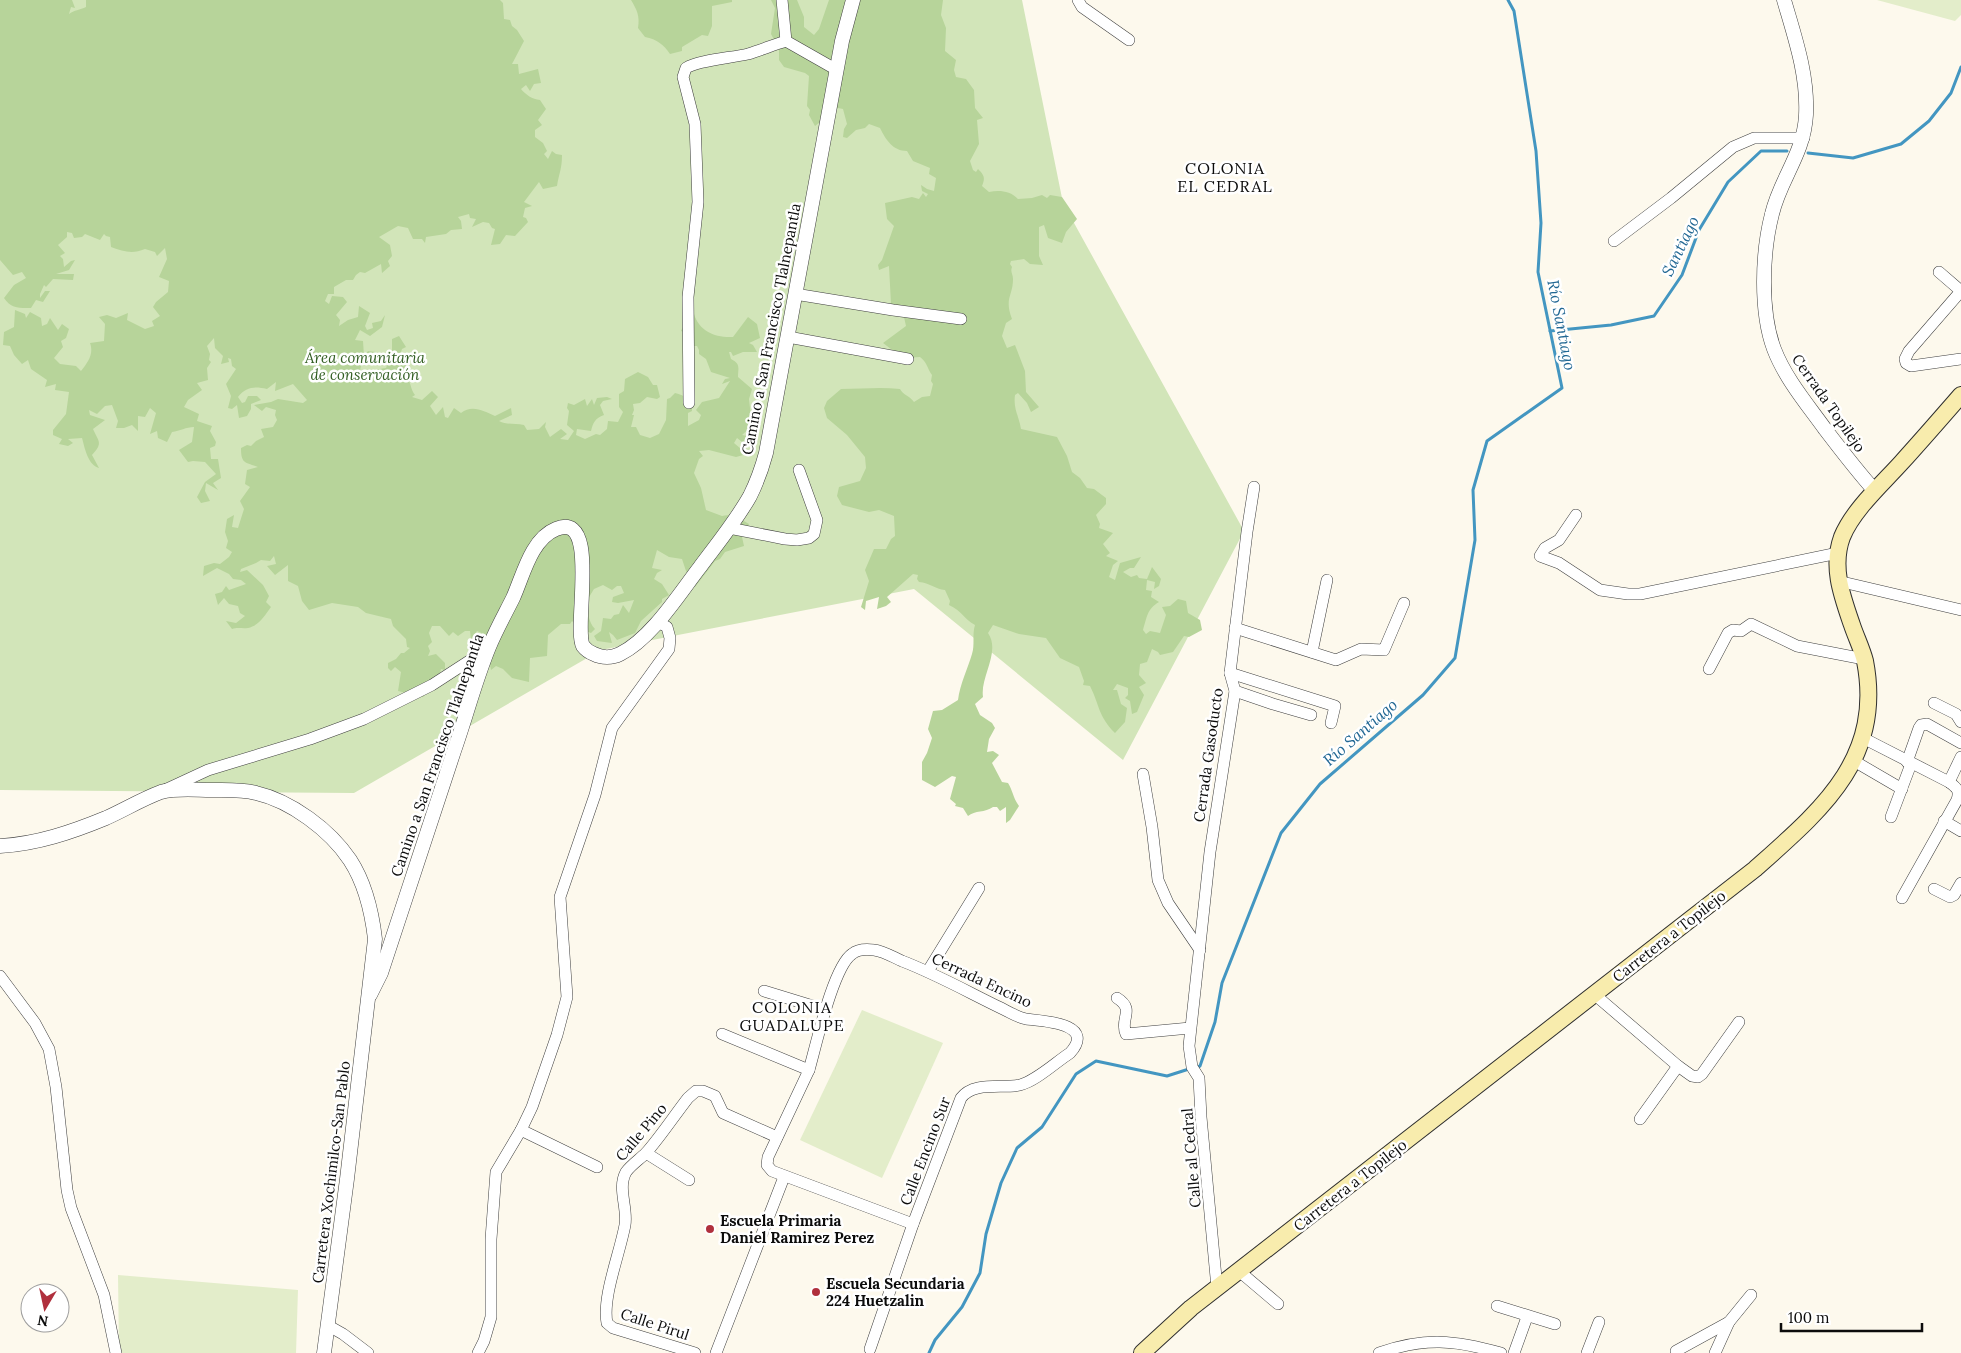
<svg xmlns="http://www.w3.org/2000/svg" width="1961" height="1353" viewBox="0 0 1961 1353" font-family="Lora,serif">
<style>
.green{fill:#d2e5b9}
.forest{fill:#b7d49a}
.pitch{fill:#e3edca}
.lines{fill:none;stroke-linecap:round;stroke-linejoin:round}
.stream{stroke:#4396c1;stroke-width:3}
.minor-casing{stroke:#3f3f3f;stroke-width:12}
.tertiary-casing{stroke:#3f3f3f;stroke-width:15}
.secondary-casing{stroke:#2e2e2e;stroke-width:18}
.minor{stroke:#fff;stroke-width:11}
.tertiary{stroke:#fff;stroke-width:14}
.secondary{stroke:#f8ecad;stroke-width:16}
.poi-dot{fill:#b0303d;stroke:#fff;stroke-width:2}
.labels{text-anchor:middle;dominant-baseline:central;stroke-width:5;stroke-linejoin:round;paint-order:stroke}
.street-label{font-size:15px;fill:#0c0c0c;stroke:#fff}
.park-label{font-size:15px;font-style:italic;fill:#325e22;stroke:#fff}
.poi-label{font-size:15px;font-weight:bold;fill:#0c0c0c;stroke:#fff;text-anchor:start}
.neighbourhood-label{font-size:16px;letter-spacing:1px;fill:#0c0c0c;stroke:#fff}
.water-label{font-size:16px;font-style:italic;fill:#216793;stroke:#fff}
</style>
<rect width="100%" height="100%" fill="#fdf9ed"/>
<!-- green -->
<path class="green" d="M0,0h1022l41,203 181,328 -121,229 -209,-171 -313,61 -247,143 -354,-3z"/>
<!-- forest -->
<g class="forest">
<path d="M0,0h72l3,8 -4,-1 -2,7c5,-4 11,-4 17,-7v-7h414l3,3 1,16 6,1 2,6 5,4 7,11 -12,23h6l1,10 19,-5 3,14 -7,1 -4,7 -4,-6 -5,4c5,6 11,10 19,11l6,9 -8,11 4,5 -7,5v7l8,6 4,8 -3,3 4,5 4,-8 4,3 6,1c0,14 -3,18 -5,31l-14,3 -4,-7 -15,20 8,4 -7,2 -2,9 3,1 2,4 -13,14 -9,-1 -6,9 -9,1 4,-16 -3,-1 -3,-5 -6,-1 -11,5 4,-8 -6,-1 -1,-4 -11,3 3,4 1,8 -11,1 -5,4 -20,3 -1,6 -3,-4h-9l-5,-11 -10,-2 -19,11 11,8 2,11 -4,5 2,5 -8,7 -1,-9 -16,9 -5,-1 -4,3 -3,5h-7l-12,7v7h-6l-3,7 4,3 3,-8 11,1 4,5 -11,13 4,5 -1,6 9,-6 10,-3 1,-11 11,7 -5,13 2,4 6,-2 -1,-5 9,-2 4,-6 -3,12 -12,9 -10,-6 -5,10 8,1 1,15 4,-5 8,1 -8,12 -7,2 -2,10c10,-3 17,-7 27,-8l4,-10 -4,-5 6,-1v-13l7,-3 7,11 -4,2 -5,15 9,1 2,4 -8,4c14,9 8,12 15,22l-3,2 10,3 10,-9 6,6 -8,9 6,9 7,-8 2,10 3,1 6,-10 7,5c11,-9 23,-2 34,3l16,-8 1,7 -13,6c8,4 16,2 25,4l3,5 12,-1 7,-7 -1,5 5,10 11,-8 6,5 -7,5 8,1 6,-9 -7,-6 2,-14 -2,-3 1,-5 6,2 11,-6 2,7 5,-7 2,6 3,-7 10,-1 5,2 -9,2 -3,4 4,10c-9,3 -11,8 -13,16l-14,-2 -1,6 9,4 11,-5 4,1 7,-6 1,-8 10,1 5,-10 -4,-5v-13l5,-3 1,-12 13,-7 10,5 5,8h4l3,12 -3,2 -10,-2 -7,6 -7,1 1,6 -2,5h2l-3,12h5l4,8 10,3 9,-4 7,-14 1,-21 3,-1 5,-5c10,2 17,8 17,18l-4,2v13l11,-6 2,-5 -5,-5 6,-8 17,-4 11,-17 -8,3 3,-5 5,-1 -19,-6 -5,-13 -7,-5v-4l-2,-4h-4l-1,-11 -11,-4 9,-18 4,1c5,17 21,24 39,23l15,-20 9,7 3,14 -11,5 4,2 4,7h-14l-10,4 -2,-4h-2l2,7c10,5 7,9 7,18l14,12 -3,10 3,27 -10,9 11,2 4,7 -11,1 -9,-7 -3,5 13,11 -11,3 -27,-7 -10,1 4,5 -4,3 -5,14 7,15 5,22 16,6c10,-3 19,3 27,8l-7,13 2,9 -19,6 -5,7 -5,2 -20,26 -9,-16 -4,-12 -13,-2 -12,-7 -5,18 10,2 -5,3 -3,6 8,5 7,11 -7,4v3l-21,19 -6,12 -18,7 -4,-5 -4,-3 3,11 -15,-2 -3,-5 7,-5 2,-13 8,1 3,-4 5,-1 4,-9 6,8 5,-13 -16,3 -6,-1 1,-5 11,-4 -3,-7h-4l-5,4 -9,-5 -9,4 -11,18c7,7 5,15 12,22l-4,4 -11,-4 -8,-8 -2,3h-9l-13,11 -1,21 -17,2 -1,24 -17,-4 -9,-9 -7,-3 -5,4 -2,-11 -13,-14 7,-5 1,-6 -7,-3 -6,9 -1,-9h-5l-7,5 -5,-4 -4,4 -9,-10h-8l-3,7 3,9 -4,4 2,5 -2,5 8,-2 9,9v7l-4,-1 -3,11 -17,9 3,8 -26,-6 3,-19 -6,-5 -4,4 -3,-3v-5l8,-4 5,-6h3l6,-5 -3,-1 -1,-8 -13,-13 -2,-7 -25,-6 -8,-6 -26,-4 -23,7 -7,-9 -4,-15 -10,-5v-16l-13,10 -8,-9 9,-2 -2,-8 -4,5 -9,-1 -5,3 -15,6 -1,3 7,-2 16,15 6,11 -3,6 5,5c-6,8 -12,19 -23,21 -6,1 -10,-1 -16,1l-6,-8 10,2 9,-7 -5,-3 -2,-7 -9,-2 -5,-6 -6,7 -3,-11 7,-2 4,-6 3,4 17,-6 -5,-4 -8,-1 -4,-5 -12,-6 -14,8 1,-10 10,-3 6,1 9,-7 3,-5 -6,-4 2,-7 -3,-9 2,-13 7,-4 -2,12 6,1 6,-19 -4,-8 10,-14 -5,-3 2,-14 11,-3c-13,-5 -17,-3 -17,-19l6,-3 4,1 5,-5 8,-4 -3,-8 12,-2 4,-7 -2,-5 1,-5 -10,-3 -4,4 -8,-6 17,-3 7,-3 25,4 4,-3 -14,-16 -18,7 1,-9 -9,7c-13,-3 -21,-2 -29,8l4,6 3,-1 3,-6h9l4,4 -10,4v5l-4,7 -8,2 -2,-13 -5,4 -4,-1 3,-12 -5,-12 10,-15 -4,-3 -1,-7 -3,-1 1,4 -8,2 2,-8 -8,-8 -1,-10 -7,8 3,8 -1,6 2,2 -4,6 1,12 -11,3 5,7 -14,10 -4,7 15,7 -2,7 15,5 -2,5 6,11 -1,4 -5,2 1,11h7l3,19 -8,5 5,7 -12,-7 -1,8 5,10 -9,2 -4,-6 8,-15 11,-8 -11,-12 -12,-1 -5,1 -9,-12 13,-8 2,-15c-8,0 -14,4 -22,5l-5,10 -9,-4 -1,-7 -7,3 6,-21 -6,-5 -5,9 -7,-1v15l-6,-6 -8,3h-8l2,-7 -6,-16 -7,1 -8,8 -8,-4 1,5 15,5 -12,9c6,13 10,14 -1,26l7,13c-11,-3 -14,-19 -17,-30l-14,1 5,4 -5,3 -9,-2 3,-5 -9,-4v-5l13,-16 3,-22 -14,-2 1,-6 -11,3 2,-7 -16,-11 -3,-9 -6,4 -8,-9 -4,-9 -7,-1 1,-13 10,-5 1,-17 10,4 1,4 4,-6 11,6 1,8 5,-2 3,-6 8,12 4,-6 7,5 -3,9 -5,3 2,6 -9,11 6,6 16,2 5,5c7,-9 13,-17 9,-28l14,-2 1,-17 -6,-7 8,-2 9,3 12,-5 -1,7 18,9 9,-3 -2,-5 8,-5 -7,-9 3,-5 12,-10 1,-11 -10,-4 8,-18 -2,-11 -8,8 -2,-4 -10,-3c-12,5 -21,3 -34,-2l-1,-10 -4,-1 -2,-2 -4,6 -15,-6 -3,3 -8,1 -2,-5 -5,-1v5l-9,8 7,8 -5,3 3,3 1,8 7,-6 4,-1 -6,10 -13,4h18l-1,6 -20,-1 -7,8 -2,-2 -4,9v4l5,-7h5l-7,11 -7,-2 -5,8c-11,0 -20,1 -27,-10l10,-13 12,-7 -4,-6 -9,3 -13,-15z"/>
<path d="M631,0h101v2l-20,4v20l-4,10 -6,-1 -20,12v4l-12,3c-6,-9 -13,-15 -25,-17l-7,-9c2,-12 -1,-18 -7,-28z"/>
<path d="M771,0h26l7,17v10l10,8 5,-6 10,-29h114l-2,15 5,13 -1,23 11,9 -2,10 2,7 10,2 8,11 1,18 8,10 -6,2 2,24 -9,17 3,9 3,2 2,-3c7,7 7,9 4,17l7,6c11,-2 21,-1 29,7l14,-1 10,-3 5,3 3,-3 12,2 15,22 -11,13 -4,11 -14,-5 -4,-13 -5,2v29l4,9 -13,-1 -6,-5 -13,2 -1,3 2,3c-2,5 1,7 1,12 0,17 -9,19 -1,40l-6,4 -4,13 5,12 8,-3 10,26 1,21 13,15 -8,5 -4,-9 -9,-10 -3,2c-2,14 4,21 6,34l36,8 10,19 5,16 8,6 7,10 7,1 12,9v6l-10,11 4,9 -1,4 14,5 -10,11 7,9 -4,3 12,5 -5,4 -4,12 6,3 5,-17 21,-6 -7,11h-4l-7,4 8,5 6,-2 2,3 8,1 5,-12 9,12 -2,7 -5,3 1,-7 -8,-2 -1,10 6,1 -1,6 8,5c-12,7 -12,15 -16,28l3,4 4,-3 10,2 6,-18 -4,-8 8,-1 8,-7 8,2 2,12 12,7 2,10 -13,7 -5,-1 -11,16 -13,3 -2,-3 -6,-3 -5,13 -7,2 -1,11 7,8 -7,4 5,8 -7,17 -5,2 -2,-13 -5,-3 3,-3v-7l-11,-4 -4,6h4l4,14 6,4 -2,14 -10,11c-17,-17 -15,-27 -25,-47l-7,-1 1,-4 -5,-14 -19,-9 -14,-20 -27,-4 -26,-9 -5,8c13,19 -8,44 -5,64l-8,7 5,11 12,8 3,5 -6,11 -2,13 6,-1 6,4 -7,8 10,19 6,1c5,8 5,15 11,23l-9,14 -4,3v-16l-6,4 -3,-4h-4c-8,6 -18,3 -25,9l-5,-8 -8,-2 1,-2 -6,-5 6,-22 -4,-1 -17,11 -13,-7v-18l5,-9 5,-15 -4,-9 5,-18 9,-1 16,-10c2,-16 10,-32 14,-46 3,-9 0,-20 3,-29 -12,-7 -12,-13 -26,-20l1,-4 -5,-11c-10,-1 -15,-7 -26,-8l-2,-3 1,-4 -5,-1 -26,23 4,5 -5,4 -9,3 2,-12 -13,4 -1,9 -4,-3 8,-26 -4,-11 9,-21h12l5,-10 4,-3 -1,-20 -15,-6 -10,2 -27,-7 -5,-9 2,-9 21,-6 6,-13 -1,-11 -18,-22 -20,-17 -3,-10 3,-7 14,-12c20,0 39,-2 59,0 3,6 10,7 14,13l8,-5 8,-1 3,-12 -2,-3 1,-6c-5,-7 -5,-13 -12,-18l-17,1 -20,-15 23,-17 -2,-9 -13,-13 -2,-38 -10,4 -1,-5 4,-5 12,-34 -7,-7 -2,-16 27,-6 7,2 4,-6 3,4 2,-3 -6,-3 -1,-6 6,4 7,2 2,-13 -7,-4 1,-6 -17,-7 -6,-10c-14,0 -21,-11 -27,-23l-11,-4 -4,4 -9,2 -9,8 -4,-1 1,-8 3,-5 -4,-15 -5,-1 -23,18 -6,-11 1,-5 -3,-4 2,-30 -4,-3 -21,-6 -5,-7v-11l-8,-15 4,-26z"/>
</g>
<!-- pitch -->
<g class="pitch">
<path d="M1877,0h84v15l-6,6z"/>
<path d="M862,1010l81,33 -61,135 -82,-38z"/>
<path d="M118,1275l180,15 -2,63h-177z"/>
</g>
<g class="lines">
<!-- stream -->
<g class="stream">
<path d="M1808,153l45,5 48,-14 28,-23 22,-28 10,-26"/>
<path d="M1550,331l61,-6 43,-9 28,-41 17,-45 29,-48 33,-31h26"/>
<path d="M1195,1068l5,-2 15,-44 7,-39 59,-150 39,-49 103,-89 32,-37 20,-118 -2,-50 14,-49 75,-53 -24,-116 3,-49 -5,-72 -22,-140 -6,-11"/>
<path d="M929,1353l6,-13 27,-33 18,-34 6,-39 15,-51 16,-35 25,-21 34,-53 20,-13 71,15 22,-7"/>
</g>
<!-- minor casing -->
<g class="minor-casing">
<g id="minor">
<path d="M782,0l4,41"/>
<path d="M1078,0l4,7 47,33"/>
<path d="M1614,241l57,-43 62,-51 21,-9h50"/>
<path d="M1939,272l22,19"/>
<path d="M1961,291l-52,60 -4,8 1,4 5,3 50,-7"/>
<path d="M795,294l98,16 68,9"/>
<path d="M788,337l120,22"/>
<path d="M689,403l-1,-106 10,-95 -3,-78 -12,-47 3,-9c13,-8 45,-10 62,-14 13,-4 25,-9 38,-13l51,29"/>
<path d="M1576,515l-17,25 -14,8 -5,8 19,7 41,27 28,4h12l198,-41"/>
<path d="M729,528l56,11 12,1 12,-2 5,-4 3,-14 -18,-50"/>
<path d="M1838,581l123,29"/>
<path d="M1235,628l101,32 25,-11 23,1 20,-47"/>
<path d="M1312,652l15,-72"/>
<path d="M1709,669l19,-36 5,-3 8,1 10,-7 46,22 67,13"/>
<path d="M1230,673l105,33 -4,17"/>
<path d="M1235,691l38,13 38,11"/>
<path d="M1934,703l22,11 5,8"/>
<path d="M1863,738l86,44c8,6 11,8 8,18l-55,98"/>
<path d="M1854,761l48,28"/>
<path d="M1907,762l12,-34 2,-3 6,-1 34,19"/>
<path d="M1143,774l9,53 6,53 10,23 32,47"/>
<path d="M1949,782l12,-25"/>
<path d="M167,789l41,-19 102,-31 54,-20 68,-34 57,-37"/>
<path d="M1891,817l20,-53"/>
<path d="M1944,821l17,10"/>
<path d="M1934,889l16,8 4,-2 7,-12"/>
<path d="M928,971l51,-83"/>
<path d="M0,976l35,47 14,26 7,38 11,103 4,18 33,87 12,58"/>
<path d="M764,991l62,19"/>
<path d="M1594,994l84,72 14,10 6,1 4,-3 37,-52"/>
<path d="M1117,998c19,12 2,21 9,36l64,-6"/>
<path d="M722,1034l87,36 -41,87 -1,8 5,6 141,53"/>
<path d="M809,1070c7,-24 24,-103 43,-116 6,-5 15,-5 22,-4 9,1 19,7 28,11 34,13 66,31 99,47 8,4 16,9 25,11 16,2 71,4 44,34 -14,9 -34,28 -50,32 -18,4 -46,-4 -59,13l-48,126 -43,125"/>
<path d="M1640,1119l38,-53"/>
<path d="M521,1130l76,37"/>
<path d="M646,1153l43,27"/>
<path d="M1239,1271l39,33"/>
<path d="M1217,1288l-16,-171 -2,-39 -7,-11 -3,-21 21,-194 25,-161 -5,-18 17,-141 7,-45"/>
<path d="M1497,1306l58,18"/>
<path d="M327,1325l16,9 25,19"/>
<path d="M1676,1351l53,-29"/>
<path d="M478,1353l6,-12 7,-24v-78l5,-67 25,-42 11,-23 25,-72 10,-38 -7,-100 35,-102 17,-67 57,-79 1,-11 -3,-11 -9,-5"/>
<path d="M695,1353l-82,-25 -6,-5c-5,-26 13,-70 18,-98 3,-17 -8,-37 1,-53 5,-7 14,-13 20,-19 15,-17 28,-37 42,-55l8,-7h7l12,5 8,17 54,24"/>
<path d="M716,1353l68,-176"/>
<path d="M1379,1353c46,-16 76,-13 122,0"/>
<path d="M1514,1353l13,-36"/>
<path d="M1587,1353l12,-31"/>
<path d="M1715,1353l14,-31 22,-27"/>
</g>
</g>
<!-- tertiary casing -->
<g class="tertiary-casing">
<g id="tertiary">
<path d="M1784,0c11,38 24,75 22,115 -2,39 -26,64 -34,99 -10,39 -12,97 2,135 11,29 33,55 51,80 16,21 32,42 50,62"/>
<path d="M0,846c37,-2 72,-14 106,-28 18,-8 36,-19 55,-26 13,-4 36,-2 49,-2 15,0 32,-1 46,3 35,8 74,37 94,67 15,23 22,53 25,79l-28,240 -23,174"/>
<path d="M370,995l11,-22c24,-74 48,-148 73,-222 12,-34 21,-70 35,-104 7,-17 16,-33 24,-49 10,-22 18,-59 43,-69 45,-19 17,98 27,117 3,4 6,6 11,8 8,4 18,4 26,0 31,-15 59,-60 80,-87 17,-23 36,-46 50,-71 7,-14 12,-28 16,-43l76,-412 11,-41"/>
</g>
</g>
<!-- secondary casing -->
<g class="secondary-casing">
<path id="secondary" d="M1142,1353l49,-45 564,-439c66,-59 129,-110 110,-208 -3,-12 -9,-24 -13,-36 -10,-29 -21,-58 -10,-88 11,-27 40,-53 59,-74 20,-22 40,-45 60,-68"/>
</g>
<!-- minor -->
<use href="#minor" class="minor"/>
<!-- tertiary -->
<use href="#tertiary" class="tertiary"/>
<!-- secondary -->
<use href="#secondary" class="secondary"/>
</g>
<!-- markers -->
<g class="poi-dot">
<circle cx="710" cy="1229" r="5"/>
<circle cx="816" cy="1292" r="5"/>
</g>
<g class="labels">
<!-- street labels -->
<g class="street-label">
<text transform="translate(771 329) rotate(-79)">Camino a San Francisco Tlalnepantla</text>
<text transform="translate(1829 403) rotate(55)">Cerrada Topilejo</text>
<text transform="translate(437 755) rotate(-71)">Camino a San Francisco Tlalnepantla</text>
<text transform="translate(1208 755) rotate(-82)">Cerrada Gasoducto</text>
<text transform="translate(1669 936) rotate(-38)">Carretera a Topilejo</text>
<text transform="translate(982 980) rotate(25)">Cerrada Encino</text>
<text transform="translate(641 1132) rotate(-50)">Calle Pino</text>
<text transform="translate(925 1151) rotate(-69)">Calle Encino Sur</text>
<text transform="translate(1191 1158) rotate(-95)">Calle al Cedral</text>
<text transform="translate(331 1172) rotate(-83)">Carretera Xochimilco-San Pablo</text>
<text transform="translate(1350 1185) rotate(-38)">Carretera a Topilejo</text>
<text transform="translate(655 1324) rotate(18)">Calle Pirul</text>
</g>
<!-- park labels -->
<g class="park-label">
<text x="365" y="357">Área comunitaria<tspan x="365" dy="17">de conservación</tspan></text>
</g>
<!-- poi labels -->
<g class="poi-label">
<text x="720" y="1220">Escuela Primaria<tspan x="720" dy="17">Daniel Ramirez Perez</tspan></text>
<text x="826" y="1283">Escuela Secundaria<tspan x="826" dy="17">224 Huetzalin</tspan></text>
</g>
<!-- neighbourhood labels -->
<g class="neighbourhood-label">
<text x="1225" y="168">COLONIA<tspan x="1225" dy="18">EL CEDRAL</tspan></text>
<text x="792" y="1007">COLONIA<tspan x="792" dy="18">GUADALUPE</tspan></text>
</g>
<!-- water labels -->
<g class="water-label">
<text transform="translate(1680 246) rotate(-64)">Santiago</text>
<text transform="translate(1562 325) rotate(79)">Río Santiago</text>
<text transform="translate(1360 732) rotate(-41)">Río Santiago</text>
</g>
</g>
<!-- north arrow -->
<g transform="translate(45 1308) rotate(189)"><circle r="24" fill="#ffffff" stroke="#9e9e9e"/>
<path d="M0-4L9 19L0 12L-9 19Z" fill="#b0303d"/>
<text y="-8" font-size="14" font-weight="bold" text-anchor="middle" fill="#0c0c0c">N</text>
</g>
<!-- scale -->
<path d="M1781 1323v8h141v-8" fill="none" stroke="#0c0c0c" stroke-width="2.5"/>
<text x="1788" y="1323" font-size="15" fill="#0c0c0c" stroke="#ffffff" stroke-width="4" paint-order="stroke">100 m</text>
</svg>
